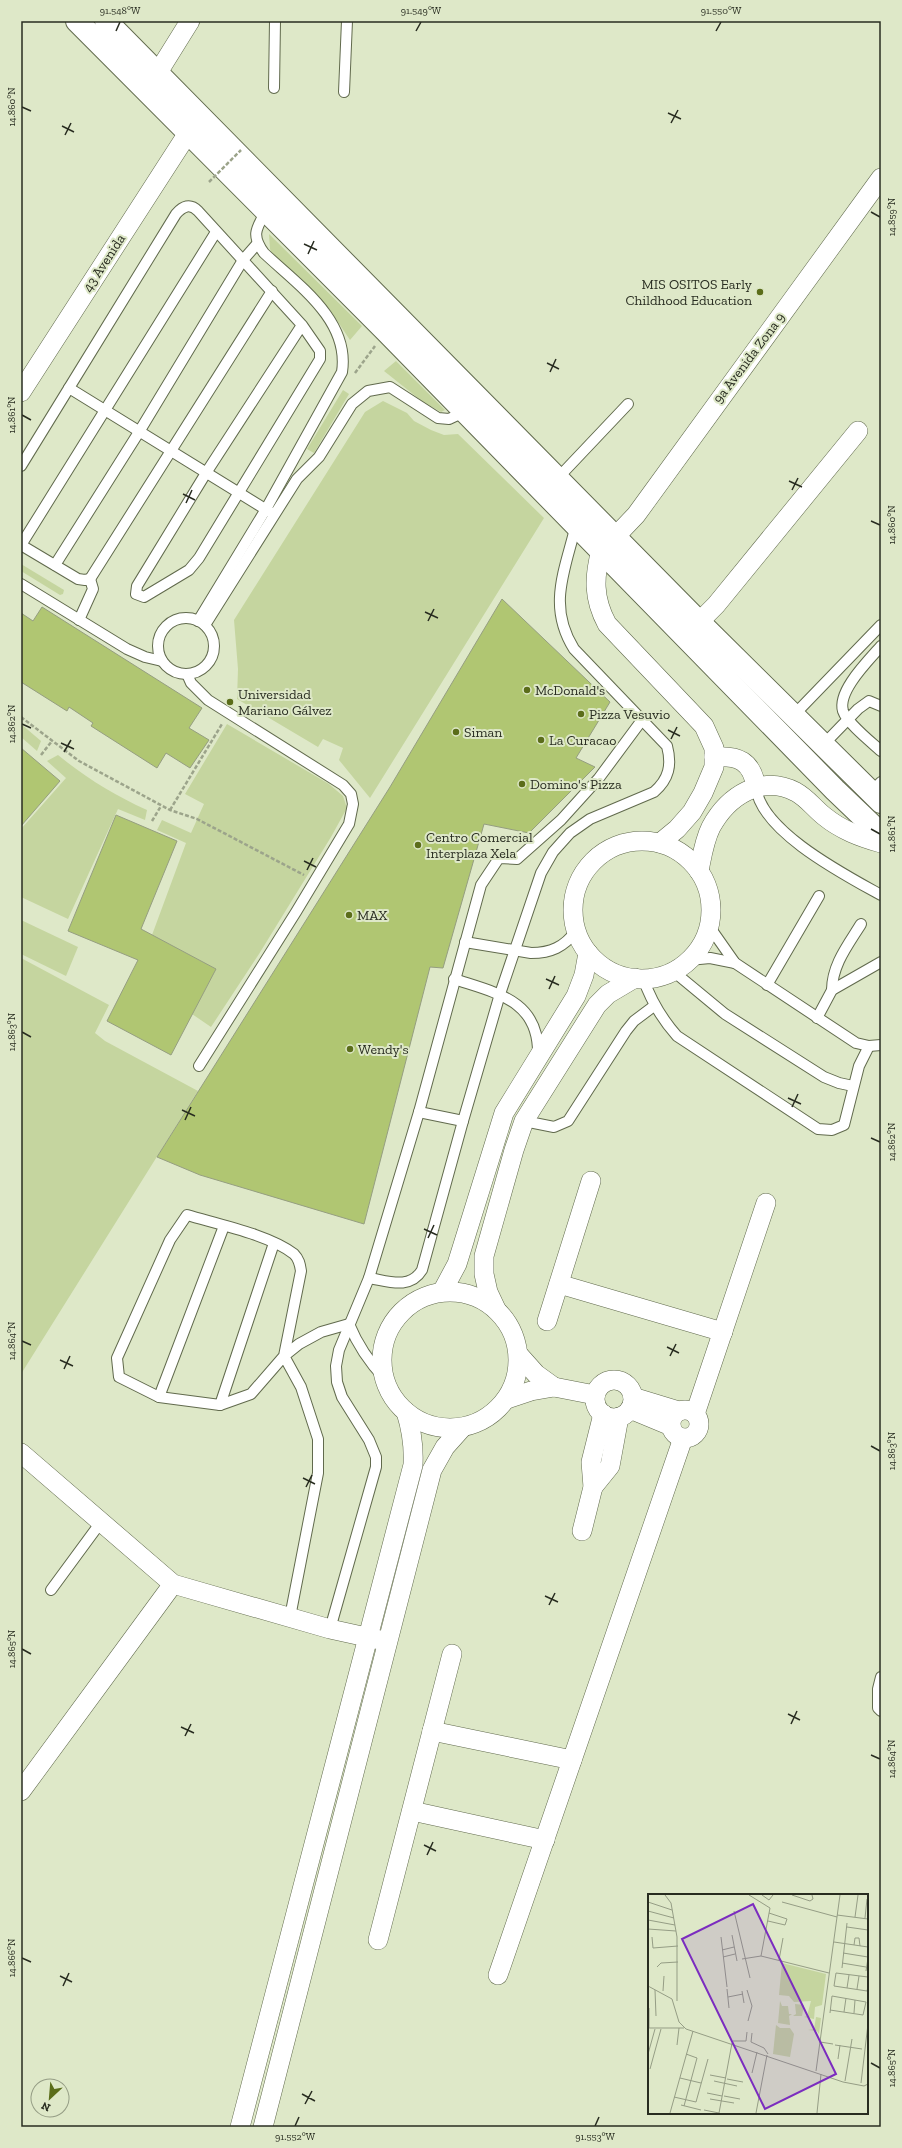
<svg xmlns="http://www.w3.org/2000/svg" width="902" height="2148" viewBox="0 0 902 2148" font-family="'Zilla Slab',serif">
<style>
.green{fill:#c5d59f}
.building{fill:#b0c672;stroke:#959e80}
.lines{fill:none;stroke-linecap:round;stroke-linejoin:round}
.service-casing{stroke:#616a4d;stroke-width:12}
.minor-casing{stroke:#616a4d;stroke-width:20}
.trunk-casing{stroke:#616a4d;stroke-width:24}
.path{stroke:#9ca48b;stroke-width:2.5;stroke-dasharray:4 2;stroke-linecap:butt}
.service{stroke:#fff;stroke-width:10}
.minor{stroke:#fff;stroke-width:19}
.trunk{stroke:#fff;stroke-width:22}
.path-bridge{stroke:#9ca48b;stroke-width:2.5;stroke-dasharray:4 2;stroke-linecap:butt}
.ticks{fill:none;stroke:#282c20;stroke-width:1.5}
.poi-dot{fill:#5b6d1a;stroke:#dee8c8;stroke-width:1.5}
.labels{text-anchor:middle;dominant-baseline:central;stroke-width:4;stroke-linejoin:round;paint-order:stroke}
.street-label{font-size:14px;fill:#282c20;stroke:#dee8c8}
.poi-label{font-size:14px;fill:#282c20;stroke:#dee8c8;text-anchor:start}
.inset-road{fill:none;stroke:#959d85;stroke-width:1}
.view{fill:#7b2cbf;fill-opacity:0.15;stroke:#7b2cbf;stroke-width:2}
.inset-edge{fill:none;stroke:#282c20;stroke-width:2}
.neatline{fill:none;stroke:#282c20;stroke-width:1.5}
.ticks-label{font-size:10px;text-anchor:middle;fill:#282c20}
</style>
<rect width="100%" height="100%" fill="#dee8c8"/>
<!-- green -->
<g class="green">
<path d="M269,234l93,92 -12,14 -20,-30 -58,-56 -2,-5z"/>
<path d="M396,361l49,49 -4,2 -18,-10 -39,-31z"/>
<path d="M343,390l6,4 -35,59 -7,-4z"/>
<path d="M383,401l24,12 7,8 17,9 13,5 14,-1 86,84 -174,280 -31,-38 4,-12 -20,-9 -5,8 -81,-48 1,-30 -4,-49 131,-208z"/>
<path d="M21,564l43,26 -1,4 -3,1 -39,-24z"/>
<path d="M21,724l20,17 -4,10 -16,-14z"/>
<path d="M227,724l102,60 14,12 4,12 -16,29 -72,117 -48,73 -19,-13 24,-45 -64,-34 34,-92 -29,-13 5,-10 29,13 13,-29 -19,-10z"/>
<path d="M58,755c28,23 56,40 89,55l-2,10 -27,-11 -50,110 -47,-22v-68l45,-51 -19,-17z"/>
<path d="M21,920l57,27 -12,29 -45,-22z"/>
<path d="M21,958l88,47 -14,28 10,8 93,50 -177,283z"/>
</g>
<!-- building -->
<g class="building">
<path d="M502,599l108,103 -34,56 19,9 -66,66 -45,-9 -41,144 -13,-1 -66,257 -164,-49 -43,-18 233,-370z"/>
<path d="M42,607l160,101 -13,20 20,12 -19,28 -24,-15 -9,15 -66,-42 2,-3 -24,-16 -2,4 -46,-29v-69l12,8z"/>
<path d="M21,748l39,33 -39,45z"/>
<path d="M116,815l61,26 -36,88 75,40 -45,86 -64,-34 31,-61 -70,-29z"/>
</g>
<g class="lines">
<!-- service casing -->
<g class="service-casing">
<g id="service">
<path d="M274,88l1,-67"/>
<path d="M344,92l3,-71"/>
<path d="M69,388l107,-174c7,-8 14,-11 22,-3l104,114 18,26v8l-121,199 -10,12 -45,27 -8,-3 1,-8 69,-113 96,-148"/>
<path d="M21,466l48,-78 201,124"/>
<path d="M557,479l71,-75"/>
<path d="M21,545l195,-313"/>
<path d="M21,545l57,34 7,1 5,-1 3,10 -14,31"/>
<path d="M55,565l84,-133 104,-172 14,-16"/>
<path d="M90,579l182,-288"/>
<path d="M21,584l106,65 18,8 17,4"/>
<circle cx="186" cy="646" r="28"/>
<path d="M198,621l68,-112 76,-137c8,-52 -44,-87 -78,-119 -13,-18 -8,-24 2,-42"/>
<path d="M205,625l92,-146 22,-22 33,-53 16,-13 22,-4 48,31 11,1 15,-7"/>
<path d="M881,646c-12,14 -44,45 -38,65 4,12 28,31 38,40"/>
<path d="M187,674l4,9 17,17 135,85 8,9 2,10 -4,20 -53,88 -97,154"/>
<path d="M793,716l88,-91"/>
<path d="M823,745l35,-36 11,-8 12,5"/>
<path d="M756,787c4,44 89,88 125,108"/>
<path d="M871,792l10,-10"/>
<path d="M709,926l26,37 121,80 13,3 12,-1"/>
<path d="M465,942l66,11c20,0 33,-6 45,-22"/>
<path d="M689,960l21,-2 25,5"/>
<path d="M673,971l52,43 99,63 15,6 14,3"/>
<path d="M643,978c8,23 18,40 34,58l141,93 14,1 12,-5 15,-59 10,-20"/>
<path d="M454,979c42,14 85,21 84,75"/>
<path d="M767,985l52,-89"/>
<path d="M832,990c0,-25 16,-45 29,-66"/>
<path d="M817,1018l15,-28 49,-28"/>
<path d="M419,1112l44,9"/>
<path d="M524,1121l30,6 14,-6 58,-90 8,-10 20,-15"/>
<path d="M369,1278c19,3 41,12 53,-8l41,-149 37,-127 41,-121 12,-21 17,-19 20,-14 64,-27c15,-13 18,-27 13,-46l-93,-97c-27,-43 -9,-79 2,-124"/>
<path d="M159,1397l65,-171"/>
<path d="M220,1405l54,-162"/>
<path d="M51,1590l50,-68"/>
<path d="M290,1617l28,-144v-34l-17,-52 -17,-31 17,-85c-1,-7 -2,-12 -7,-17 -24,-19 -77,-30 -107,-39l-17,25 -53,118 2,19 40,20 61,8 31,-11 33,-38 15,-12 22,-12 28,-8c9,22 20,38 36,55"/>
<path d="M330,1629l46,-162v-10l-7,-17 -27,-43 -5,-15 -1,-16 3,-16 30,-72 50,-166 62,-227 18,-27 18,1 44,-39 38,-42 43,-58"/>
<path d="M881,1677l-3,12v19l3,3"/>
</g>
</g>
<!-- minor casing -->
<g class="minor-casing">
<g id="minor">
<path d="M157,74l33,-53"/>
<path d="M21,392l167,-259"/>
<path d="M615,537l21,-22 245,-337"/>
<path d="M601,550c-7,27 -8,48 6,74l97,102 10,22v19l-11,26 -11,19 -15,17 -17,14"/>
<path d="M699,622l17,-17 142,-174"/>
<path d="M714,757c24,-2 38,4 42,30"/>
<circle cx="642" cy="910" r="69"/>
<path d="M699,871c3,-15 5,-30 12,-44 17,-31 50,-53 85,-35 11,6 18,16 28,24 17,14 36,21 57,27"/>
<path d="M559,1284l164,48"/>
<circle cx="450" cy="1360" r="68"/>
<path d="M442,1292l15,-28 47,-151 72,-117 8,-21 4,-22"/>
<path d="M496,1309l-8,-17 -4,-18v-18l30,-106 10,-29 73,-116 11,-11 27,-16"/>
<path d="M547,1321l44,-140"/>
<path d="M519,1355l17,19 18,13"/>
<circle cx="614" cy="1399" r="19"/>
<path d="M633,1397l46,14"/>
<path d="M507,1399l24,-8 23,-4 41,8"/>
<path d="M630,1409l41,17"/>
<circle cx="685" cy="1424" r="14"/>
<path d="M695,1414l71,-211"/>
<path d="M21,1453l152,131 157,45 50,11"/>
<path d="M593,1487l17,-21 9,-49"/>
<path d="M582,1531l11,-44 -2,-25 12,-48"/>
<path d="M432,1731l140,29"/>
<path d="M21,1791l152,-207"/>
<path d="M412,1811l133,29"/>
<path d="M378,1940l74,-286"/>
<path d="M498,1975l185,-537"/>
<path d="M240,2127l173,-662c1,-19 -1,-34 -7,-53"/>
<path d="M263,2127l169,-657 13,-23 17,-19"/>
</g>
</g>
<!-- trunk casing -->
<g class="trunk-casing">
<g id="trunk">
<path d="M77,21l309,310 449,459 46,44"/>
<path d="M106,21l593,601 182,180"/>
</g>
</g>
<!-- path -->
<g class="path">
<path d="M355,373l20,-27"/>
<path d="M21,717l58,44 91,49 27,9 107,56"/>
<path d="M41,755l11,-14"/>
<path d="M170,810l52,-86"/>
<path d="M152,821l9,-15"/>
</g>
<!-- service -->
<use href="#service" class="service"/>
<!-- minor -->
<use href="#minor" class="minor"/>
<!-- trunk -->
<use href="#trunk" class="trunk"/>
<!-- path-bridge -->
<path class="path-bridge" d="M209,182l32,-32"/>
</g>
<!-- ticks -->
<path class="ticks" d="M116,31l4,-9M416,31l5,-9M716,31l5,-9M22,107l9,4M668,113l13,6M671,123l7,-13M62,126l12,6M65,135l6,-12M871,212l9,5M304,244l13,6M308,254l6,-13M547,363l12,6M550,372l6,-13M22,415l9,5M789,481l13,6M792,490l6,-12M183,494l12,6M186,503l6,-13M871,521l9,4M425,612l13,6M428,621l6,-12M22,724l9,4M668,730l12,6M671,739l6,-12M61,743l13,6M64,752l7,-12M871,829l9,5M304,861l12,6M307,870l6,-12M546,979l13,6M549,989l6,-13M22,1032l9,5M788,1098l13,6M792,1107l6,-13M182,1110l13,6M185,1120l6,-13M871,1138l9,4M424,1229l13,6M428,1238l6,-13M22,1341l9,4M667,1347l12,6M670,1356l6,-12M60,1360l13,6M64,1369l6,-13M871,1446l9,5M303,1478l12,6M306,1487l6,-12M545,1596l13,6M549,1605l6,-12M22,1649l9,5M788,1714l12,6M791,1724l6,-13M181,1727l13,6M185,1736l6,-12M871,1755l9,4M424,1845l12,6M427,1855l6,-13M22,1958l9,4M60,1976l12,6M63,1986l6,-13M871,2063l9,5M302,2094l13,7M305,2104l7,-13M295,2126l4,-9M595,2126l4,-9"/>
<!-- markers -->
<g class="poi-dot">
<circle cx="760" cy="292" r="4"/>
<circle cx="527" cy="690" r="4"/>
<circle cx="230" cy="702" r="4"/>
<circle cx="581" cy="714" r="4"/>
<circle cx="456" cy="732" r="4"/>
<circle cx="541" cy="740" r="4"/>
<circle cx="522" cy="784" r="4"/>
<circle cx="418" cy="845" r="4"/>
<circle cx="349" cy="915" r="4"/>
<circle cx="350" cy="1049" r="4"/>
</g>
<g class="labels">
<!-- street labels -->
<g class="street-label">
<text transform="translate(104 263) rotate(-57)">43 Avenida</text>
<text transform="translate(749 358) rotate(-53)">9a Avenida Zona 9</text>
</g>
<!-- poi labels -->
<g class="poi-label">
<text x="752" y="284" text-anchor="end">MIS OSITOS Early<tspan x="752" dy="16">Childhood Education</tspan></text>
<text x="535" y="690">McDonald's</text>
<text x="238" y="694">Universidad<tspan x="238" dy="16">Mariano Gálvez</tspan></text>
<text x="589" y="714">Pizza Vesuvio</text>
<text x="464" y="732">Siman</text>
<text x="549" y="740">La Curacao</text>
<text x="530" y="784">Domino's Pizza</text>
<text x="426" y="837">Centro Comercial<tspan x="426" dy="16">Interplaza Xela</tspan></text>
<text x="357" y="915">MAX</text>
<text x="358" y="1049">Wendy's</text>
</g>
</g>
<!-- overview -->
<g transform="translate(648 1894)">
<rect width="220" height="220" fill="#dee8c8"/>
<path d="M134,69l44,11 -4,31 -7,2 -1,12 -10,-2 3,-1 4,-15 -17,1 -5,-6 -10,-1zM132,107l2,5h6l1,8h3l-3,2 1,9 -12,-2zM147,110l9,1 -2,11h-9l3,-2zM168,123l5,1 -2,16 -2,-3 -9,-1 6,-1zM128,131l4,3h10l4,6 -4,23 -17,-3z" fill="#c5d59f"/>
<path class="inset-road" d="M17,1l6,8 6,34v64M101,1l21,13 -9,48M114,1l7,5 4,-5M144,1l18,6 3,-2 -1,-4M0,8l24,8M134,8l55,15M0,17l26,7M86,17l16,67M189,21l31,4M207,23l3,-22M217,24l2,-19M0,26l27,5M120,27l17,4 2,-6 -18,-6M199,33l21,3M0,35l28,2M84,41l5,26M4,43l1,11 25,-2M73,43l6,50M186,48l34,5M206,51l1,-7h4l1,8M74,56l12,-3M195,59l25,4M75,63l12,-3M94,65l19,-3 68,17M131,66l4,-22M194,69l24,4M9,73l4,-4 17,-1M194,74l5,-45M218,77l2,-13M220,83l-32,-4 -2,13 33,5 1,-4M0,92l24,13 7,23 7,7 157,53 21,4 4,-2M199,94l2,-13M79,95l2,19M209,95l2,-13M7,96l1,26M99,96l5,16 -4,15M15,97l1,-15M94,97l2,12M80,103l15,-3M1,114v20M182,116l33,5 3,-13 -34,-6M196,118l2,-14M182,119l2,-17M206,119l1,-13M0,134h36M104,139l-1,9 13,6 4,6M85,147h13l1,-9M172,148l13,2M29,151l2,-17M187,151l27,4M0,160l7,-25M190,165l2,-14M2,175l11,-40M168,177l24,-176M104,179l5,-21M62,181l16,3M32,184l21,5M79,185l16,3M66,187l23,5M197,187l7,-42M213,189l7,-59M59,199l15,3M76,202l16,3M26,203l22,5 12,-43M62,205l24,4M33,211l20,5M36,212l13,-48 -11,-4M56,216l15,3M22,219l23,-82M71,219l13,-70M108,219l11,-58M169,219l4,-39"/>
<path class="view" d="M105,10l83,170 -71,35 -83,-170z"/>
<rect width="220" height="220" class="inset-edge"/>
</g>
<!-- border -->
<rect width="902" height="2148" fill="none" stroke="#dee8c8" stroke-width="44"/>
<!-- north arrow -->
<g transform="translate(50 2098) rotate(206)"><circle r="19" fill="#dee8c8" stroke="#959d85"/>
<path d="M0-3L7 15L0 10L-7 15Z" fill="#5b6d1a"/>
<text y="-6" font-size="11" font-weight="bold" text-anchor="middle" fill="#282c20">N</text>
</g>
<rect x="22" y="22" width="858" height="2104" class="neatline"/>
<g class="ticks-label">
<text x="120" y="14">91.548°W</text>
<text x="421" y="14">91.549°W</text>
<text x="721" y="14">91.550°W</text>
<text transform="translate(11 107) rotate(-90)" y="4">14.860°N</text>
<text transform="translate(891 217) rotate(-90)" y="4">14.859°N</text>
<text transform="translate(11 415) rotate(-90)" y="4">14.861°N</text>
<text transform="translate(891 525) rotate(-90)" y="4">14.860°N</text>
<text transform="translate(11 724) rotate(-90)" y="4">14.862°N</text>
<text transform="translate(891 834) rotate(-90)" y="4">14.861°N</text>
<text transform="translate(11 1032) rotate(-90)" y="4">14.863°N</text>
<text transform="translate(891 1142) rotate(-90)" y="4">14.862°N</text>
<text transform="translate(11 1341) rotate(-90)" y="4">14.864°N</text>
<text transform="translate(891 1451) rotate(-90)" y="4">14.863°N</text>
<text transform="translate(11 1649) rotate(-90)" y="4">14.865°N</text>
<text transform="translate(891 1759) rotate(-90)" y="4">14.864°N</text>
<text transform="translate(11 1958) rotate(-90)" y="4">14.866°N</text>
<text transform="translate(891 2068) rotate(-90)" y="4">14.865°N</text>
<text x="295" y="2140">91.552°W</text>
<text x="595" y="2140">91.553°W</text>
</g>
</svg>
